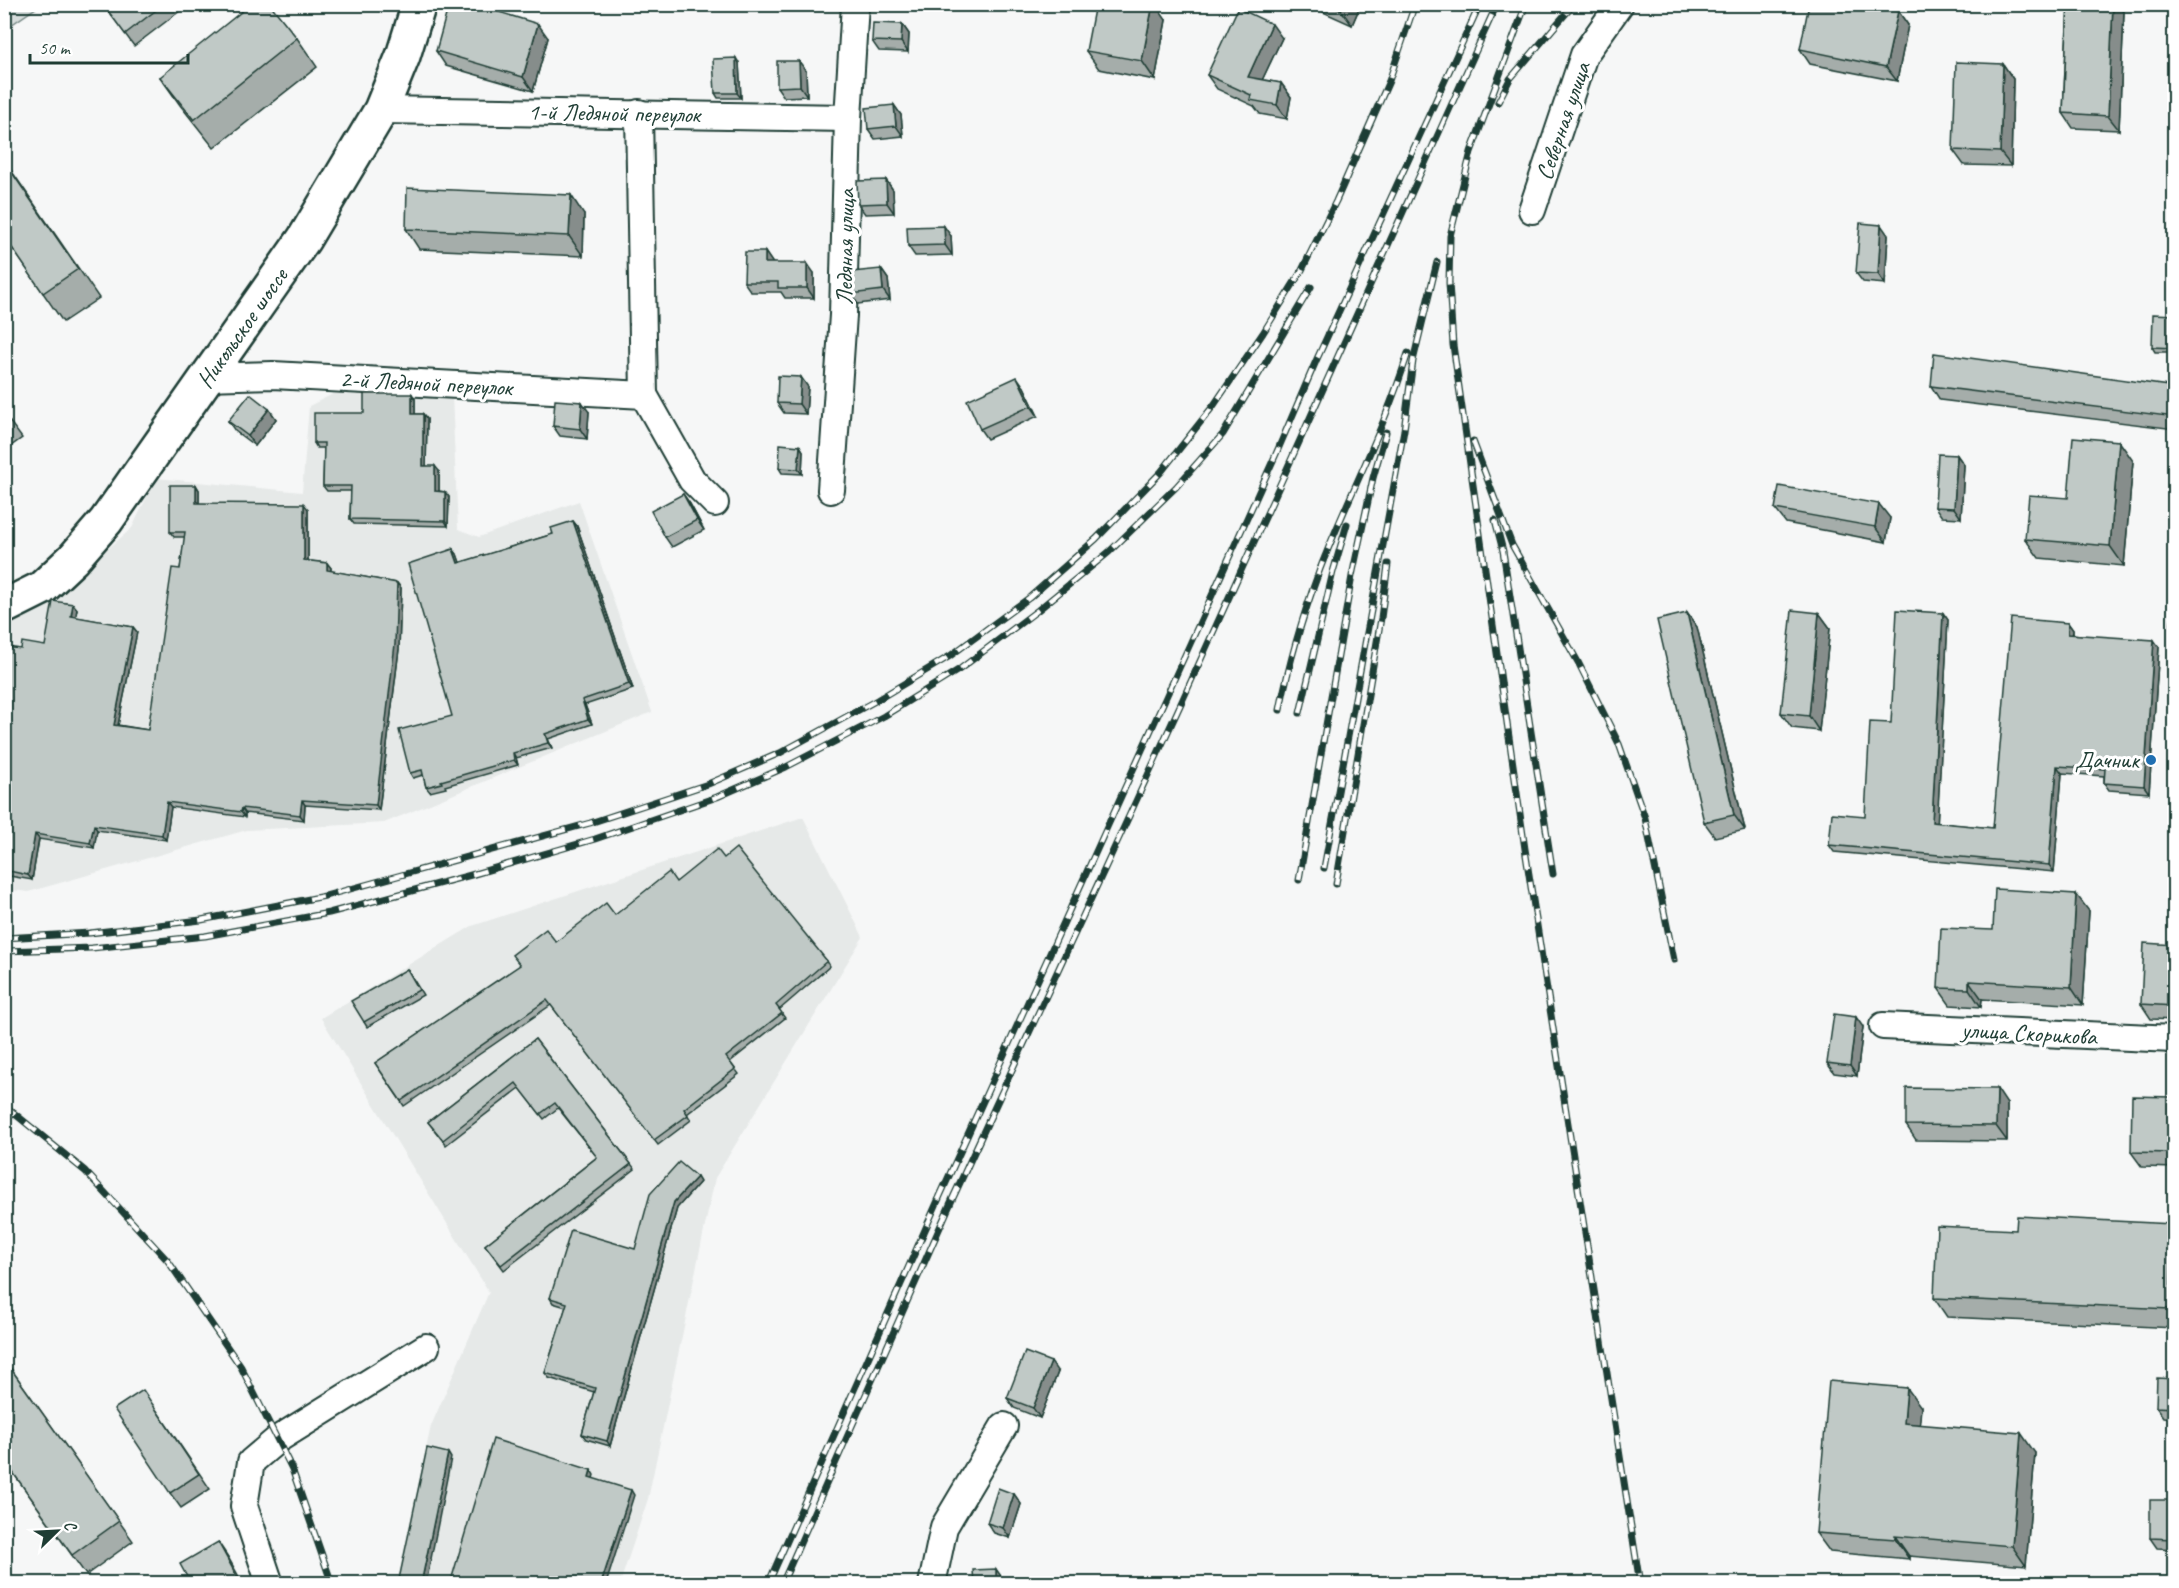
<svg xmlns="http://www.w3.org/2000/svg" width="2179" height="1588" viewBox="0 0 2179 1588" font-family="Caveat,sans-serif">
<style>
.built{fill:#e6e9e8}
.green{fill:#d6dcdb;stroke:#7a8c88;stroke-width:1.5}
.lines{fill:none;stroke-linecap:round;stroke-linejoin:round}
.street-casing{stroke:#1f3d34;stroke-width:30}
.secondary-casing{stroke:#1f3d34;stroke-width:38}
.street{stroke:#fff;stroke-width:26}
.secondary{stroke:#fff;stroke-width:33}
.rail-casing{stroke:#1f3d34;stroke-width:7}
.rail{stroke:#fff;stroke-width:4.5;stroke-dasharray:14;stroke-linecap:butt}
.wall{fill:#a5adaa;stroke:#1f3d34;stroke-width:1.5}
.shaded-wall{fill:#868d8b;stroke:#1f3d34;stroke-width:1.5}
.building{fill:#c0c9c6;stroke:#1f3d34;stroke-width:1.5}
.poi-dot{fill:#1f6fb2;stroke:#fff;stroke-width:2}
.labels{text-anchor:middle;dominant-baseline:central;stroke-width:6;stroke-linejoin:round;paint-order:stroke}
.street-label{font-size:24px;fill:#1f3d34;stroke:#fff}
.poi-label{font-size:24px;fill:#1f3d34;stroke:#fff;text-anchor:end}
</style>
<rect width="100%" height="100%" fill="#f6f7f7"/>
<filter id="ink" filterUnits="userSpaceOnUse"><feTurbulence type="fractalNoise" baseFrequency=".0167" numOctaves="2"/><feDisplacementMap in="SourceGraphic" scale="12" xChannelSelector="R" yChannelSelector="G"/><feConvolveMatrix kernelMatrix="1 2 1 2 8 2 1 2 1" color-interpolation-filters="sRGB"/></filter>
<g filter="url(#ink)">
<!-- built -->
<g class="built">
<path d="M333,394l119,1 6,134 21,8 100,-36 73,211 -268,111 -137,7 -219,62 -23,-3v-265l39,-20 88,-76 24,-50 146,14 7,-86z"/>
<path d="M803,817l60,120 -148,241 -67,321 -28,84h-223l34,-157 58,-134 -168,-274 151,-92z"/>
</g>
<!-- green -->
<path class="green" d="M5,4h35v1l-35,24z"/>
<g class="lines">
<!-- street casing -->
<g class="street-casing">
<g id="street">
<path d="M381,110l467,8"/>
<path d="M1532,210l52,-155 36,-51"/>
<path d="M207,377l66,-2 371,20 -5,-282"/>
<path d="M644,395l48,85 23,23"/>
<path d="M831,490l12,-175 5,-197 7,-114"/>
<path d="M1883,1026l291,13"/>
<path d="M270,1584l-26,-78 7,-44 27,-23 148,-92"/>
<path d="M932,1584l12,-57 60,-101"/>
</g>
</g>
<!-- secondary casing -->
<g class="secondary-casing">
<path id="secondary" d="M4,607l38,-19 31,-29 33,-38 198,-282 77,-129 22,-54 16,-52"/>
</g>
<!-- street -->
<use href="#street" class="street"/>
<!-- secondary -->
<use href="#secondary" class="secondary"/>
<!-- rail casing -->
<g class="rail-casing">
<g id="rail">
<path d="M1526,4l-55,148 -21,84 -1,47 4,62 72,504 115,735"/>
<path d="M1498,102l12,-23 64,-75"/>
<path d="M1473,441l39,104 66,117 41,82 26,74 29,142"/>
<path d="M1495,520l8,31 50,323"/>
<path d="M1280,710c9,-48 23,-95 40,-141 28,-72 65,-141 88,-216"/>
<path d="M1300,713l33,-141 14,-48"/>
<path d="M1324,868l80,-438 9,-69 24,-99"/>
<path d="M1299,880l53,-304 21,-98 13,-46"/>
<path d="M1336,884l45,-266 7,-54"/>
<path d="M4,938l86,-5 111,-13 124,-24 265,-73 118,-39 72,-31 97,-53 73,-44 79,-58 67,-59 65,-67 53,-67 49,-72 39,-63 34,-69 53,-120 26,-77"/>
<path d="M4,951l88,-3 113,-12 124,-23 142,-38 124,-36 122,-42 69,-30 98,-51 76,-47 78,-59 71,-58 67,-65 47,-53 88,-147"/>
<path d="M4,1105l81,66 83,90 73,106 51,102 40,115"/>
<path d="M768,1584l172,-388 336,-742 40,-93 164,-357"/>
<path d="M782,1584l170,-384 231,-501 314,-695"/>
</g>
</g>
<!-- rail -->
<use href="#rail" class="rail"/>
</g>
<!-- wall -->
<g class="wall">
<path d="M103,4h86l-55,42z"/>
<path d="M1318,4h43l-9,21 -29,-13z"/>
<path d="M2068,4h51l5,8 -5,118 -46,-2 -10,-15z"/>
<path d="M1898,11l10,14 -11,56 -87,-17 -10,-15z"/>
<path d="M1166,20l-11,60 -56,-11 -13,-18z"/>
<path d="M902,24l7,10 -1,18 -29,-1 -7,-10z"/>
<path d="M297,38l20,29 -103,81 -34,-43 -20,-28z"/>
<path d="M548,38l-15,53 -87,-25 -10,-15z"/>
<path d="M1282,38l-20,42 19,3 10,14 -4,22 -27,-5 -6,-8 -37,-17 -10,-14z"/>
<path d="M739,63l2,35h-23l-3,-5z"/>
<path d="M2003,64l10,15 -2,87 -47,-1 -11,-15z"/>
<path d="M806,71l1,25 -23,1 -7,-10z"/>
<path d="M894,105l7,10 2,21 -28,3 -7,-10z"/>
<path d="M4,160l95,138 -36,24 -59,-86z"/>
<path d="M886,180l7,10 1,23 -29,1 -7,-10z"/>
<path d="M584,215l-1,41 -164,-7 -13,-20z"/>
<path d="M1888,235l-3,49 -22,-2 -7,-9z"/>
<path d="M951,236l1,19 -37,1 -7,-10z"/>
<path d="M765,252l7,11 42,10v25h-29l-4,-6h-30l-7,-10z"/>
<path d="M881,269l7,10 2,21 -32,4 -7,-10z"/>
<path d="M2175,315v37h-20l-3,-5z"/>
<path d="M1931,386l244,1v42l-235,-29z"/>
<path d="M808,387l-2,27 -22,-1 -7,-10z"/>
<path d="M1024,387l14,29 -51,23 -7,-10z"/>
<path d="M412,394l3,5v15h8l4,5 -1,47 13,5v20l6,1 4,5 -1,29 -94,-2 -4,-5 1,-28h-24l-4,-5 1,-38h-7l-3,-5z"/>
<path d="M269,409l7,10 -21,27 -20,-15 -7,-10z"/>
<path d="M589,412l-2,27 -27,-3 -7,-10z"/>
<path d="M4,414l18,24 -18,13z"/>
<path d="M800,446l3,5 -1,23 -20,-1 -3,-5z"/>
<path d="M1957,455l7,10 -3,53 -19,-1 -7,-10z"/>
<path d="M2133,461l-9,105 -85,-8 -14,-19 43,-41z"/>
<path d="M2175,468v72l-6,-8z"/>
<path d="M196,485l3,5v13l109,6v52l19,2 4,5v3l66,12 4,5 -2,61 -20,161 -74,-5 -1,15 -59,-7v4l-74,-10 -5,33 -69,-10 -3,18 -55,-9 -7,41 -28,-5v-228l17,2 24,-3 28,-42 4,5 -2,8 58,10 4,5 -19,93 30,5 32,-161 5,-32h-11l-4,-5z"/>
<path d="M683,494l7,10 14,26 -32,17 -7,-10z"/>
<path d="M1775,509l115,9 -4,24 -100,-19z"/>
<path d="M573,521l4,5 56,163 -48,16 7,19 -44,15 4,9 -36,10 2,7 -73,21 1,2 -16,4 -4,-5 -3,-12 -10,3 -3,-5 42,-57 1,-167 4,5 3,9 93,-29z"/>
<path d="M1687,613l10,14 48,203 -30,7 -11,-15z"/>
<path d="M1819,613l11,15 -11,103 -27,-3 -11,-15z"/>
<path d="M1943,613l5,7 -11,203 56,5 75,-205 5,7v4l86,13 -10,146 -40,-3 -5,-7v-7l-42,-3 -8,99 -220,-20 -5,-7 36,-29 26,-93z"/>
<path d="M724,858l103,103 3,5 -51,44 6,8 -55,44 9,12 -52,40 4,6 -33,25 -107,-140 -147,101 -29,-43 181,-121 59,-27 61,-33z"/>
<path d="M2089,911l-6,94 -101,-6 -1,8 -31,-2 -12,-17 55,-58z"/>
<path d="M2175,945v75l-24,-1 -10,-15z"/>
<path d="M407,969l16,26 -56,32 -3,-5z"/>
<path d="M1863,1027l-6,49 -23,-3 -7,-10z"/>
<path d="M535,1039l100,130 -131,101 -19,-25 112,-88 -39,-49 -14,11 -24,-31 -74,57 -18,-23z"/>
<path d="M2171,1097l4,5v66l-33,-1 -11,-15z"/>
<path d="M2007,1104v37l-91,-1 -10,-15z"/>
<path d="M700,1182l-23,26 -67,238 -24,-7 -4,-5 12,-42 -45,-14 -4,-5 21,-66 -13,-4 -3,-5 85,-49z"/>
<path d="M2173,1224l2,1v103l-228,-11 -13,-19 82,-68z"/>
<path d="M4,1359l129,182 -47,34 -82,-115z"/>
<path d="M1058,1372l-18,46 -26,-10 -7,-10z"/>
<path d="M2175,1379v39l-12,-1 -7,-10z"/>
<path d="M153,1405l57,84 -29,19 -11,-15z"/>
<path d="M1921,1407l-2,17 116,29 -9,113 -117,-10v3l-79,-7 -14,-19z"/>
<path d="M1014,1494l7,10 -11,34 -16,-5 -7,-10z"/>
<path d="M2175,1500v49l-18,-1 -7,-10z"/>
</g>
<!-- shaded-wall -->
<g class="shaded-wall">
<path d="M1153,4h2l11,16 -11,60 -13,-19z"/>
<path d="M1344,4h17l-9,21 -11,-15z"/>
<path d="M2113,4h6l5,8 -5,118 -11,-14z"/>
<path d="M1898,11l10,14 -11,56 -11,-14z"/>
<path d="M538,24l10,14 -15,53 -10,-14z"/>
<path d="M902,24l7,10 -1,18 -7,-10z"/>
<path d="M1272,24l10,14 -25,53 -9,-14z"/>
<path d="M736,58l3,5 2,35 -4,-5z"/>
<path d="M799,61l7,10 1,25 -7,-10z"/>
<path d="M2003,64l10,15 -2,87 -11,-14z"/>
<path d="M1281,83l10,14 -4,22 -10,-14z"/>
<path d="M894,105l7,10 2,21 -7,-10z"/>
<path d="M886,180l7,10 1,23 -7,-10z"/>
<path d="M571,195l13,20 -1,41 -14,-20z"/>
<path d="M1881,225l7,10 -3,49 -7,-10z"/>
<path d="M944,226l7,10 1,19 -7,-10z"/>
<path d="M765,252l7,10v11l-7,-10z"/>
<path d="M807,263l7,10v25l-7,-10z"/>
<path d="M881,269l7,10 2,21 -7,-10z"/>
<path d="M801,377l7,10 -2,27 -7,-10z"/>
<path d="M1017,377l7,10 14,29 -7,-10z"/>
<path d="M412,394l3,5v20l-3,-5z"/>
<path d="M582,402l7,10 -2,27 -7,-10z"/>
<path d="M269,409l7,10 -21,27 -7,-10z"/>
<path d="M423,414l4,5 -1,52 -3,-5z"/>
<path d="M2119,441l14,20 -9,105 -14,-20z"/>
<path d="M800,446l3,5 -1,23 -4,-5z"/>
<path d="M1957,455l7,10 -3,53 -7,-10z"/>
<path d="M435,466l4,5v25l-4,-5z"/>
<path d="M196,485l3,5v18l-3,-5z"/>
<path d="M445,492l4,5 -1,29 -3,-5z"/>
<path d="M683,494l7,10 14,26 -7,-10z"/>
<path d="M304,504l4,5v56l-4,-5z"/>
<path d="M1879,504l11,14 -4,24 -11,-15z"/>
<path d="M573,521l4,5 56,163 -4,-5z"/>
<path d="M453,549l4,5 5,14 -4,-5z"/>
<path d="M327,563l4,5 -1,7 -3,-5z"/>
<path d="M397,583l4,5 -2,61 -20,161 -3,-5z"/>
<path d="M73,604l4,5 -2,12 -4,-5z"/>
<path d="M1687,613l10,14 48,203 -11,-15z"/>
<path d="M1819,613l11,15 -11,103 -10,-15z"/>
<path d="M1943,613l5,7 -11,209 -5,-7z"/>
<path d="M2068,623l5,7 -1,11 -4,-7z"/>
<path d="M133,627l4,5 -20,98 -3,-5z"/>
<path d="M2154,640l5,7 -10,146 -5,-7z"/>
<path d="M582,700l3,5 7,19 -4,-5z"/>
<path d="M545,734l3,5 4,9 -4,-5z"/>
<path d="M513,753l3,5 2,7 -4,-5z"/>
<path d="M2057,766l5,7 -8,99 -5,-7z"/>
<path d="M302,800l3,5 -1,15 -4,-5z"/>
<path d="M167,802l4,5 -5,33 -4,-5z"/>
<path d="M242,808l3,5v4l-4,-5z"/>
<path d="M94,825l3,5 -3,18 -4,-5z"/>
<path d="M35,834l4,5 -7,41 -4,-5z"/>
<path d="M2076,894l13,17 -6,94 -12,-18z"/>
<path d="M1969,981l13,18 -1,8 -12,-18z"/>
<path d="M1856,1017l7,10 -6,49 -7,-10z"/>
<path d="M1997,1089l10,15v37l-11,-15z"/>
<path d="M2171,1097l4,5v58l-5,-7z"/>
<path d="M697,1177l3,5 -23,26 -67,238 -3,-5 67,-239z"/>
<path d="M2173,1224l2,1v91l-5,-7z"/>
<path d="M1051,1362l7,10 -18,46 -7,-10z"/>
<path d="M1907,1388l14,19 -3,36 -14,-20z"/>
<path d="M2021,1433l14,20 -9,113 -14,-20z"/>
<path d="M448,1453l3,5 -25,126h-5z"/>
<path d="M591,1470l3,5 -2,7 -3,-5z"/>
<path d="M631,1490l3,5 -28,89h-5z"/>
<path d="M1014,1494l7,10 -11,34 -7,-10z"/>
<path d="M1895,1536l14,20v3l-14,-20z"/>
<path d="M218,1542l10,15 15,27h-2z"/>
<path d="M996,1569l7,10v5h-7z"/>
</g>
<!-- building -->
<g class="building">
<path d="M103,4h61l-39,30z"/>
<path d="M251,4h19l27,34 -103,82 -34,-43z"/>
<path d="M449,4h24l65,20 -15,53 -87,-26z"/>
<path d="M1095,4h58l-11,57 -56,-10z"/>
<path d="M1328,4h16l-3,6z"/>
<path d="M1809,4h60l29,7 -12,56 -86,-18z"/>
<path d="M2068,4h45l-5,112 -45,-3z"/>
<path d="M1238,8l34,16 -24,53 33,6 -4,22 -27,-5 1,-5 -44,-20z"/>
<path d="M873,23l29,1 -1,18 -29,-1z"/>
<path d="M736,58l1,35h-22l-2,-34z"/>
<path d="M777,61h22l1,25 -23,1z"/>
<path d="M1956,62l47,2 -3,88 -47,-2z"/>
<path d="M894,105l2,21 -28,3 -2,-21z"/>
<path d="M4,161l74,108 -35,24 -39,-57z"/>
<path d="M886,180l1,23 -29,1 -1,-23z"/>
<path d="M407,188l164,7 -2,41 -163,-7z"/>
<path d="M1860,223l21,2 -3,49 -22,-1z"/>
<path d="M944,226l1,19 -37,1 -1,-19z"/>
<path d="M745,252h20v11h42v25h-29v-6h-34z"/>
<path d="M881,269l2,21 -32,4 1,-22z"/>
<path d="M2153,314l22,1v33l-23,-1z"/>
<path d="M1934,353l241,34v30l-244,-31z"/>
<path d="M778,376l23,1 -2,27 -22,-1z"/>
<path d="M1017,377l14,29 -51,23 -13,-29z"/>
<path d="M250,394l19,15 -21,27 -20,-15z"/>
<path d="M364,394h48v20h11v52h12v25l10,1v29l-95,-2 1,-33h-28l1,-43h-10v-30h50z"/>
<path d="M555,400l27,2 -2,27 -27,-3z"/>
<path d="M2073,437l46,4 -9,105 -85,-7 4,-44 39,3z"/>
<path d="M780,444l20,2 -2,23 -19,-1z"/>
<path d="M1938,454l19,1 -3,53 -19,-1z"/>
<path d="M2173,468h2v64h-6z"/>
<path d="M170,485h26v18l108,1v56l23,3v7l70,13 -2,61 -19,161 -74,-5 -2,15 -58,-7 -1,4 -74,-10 -5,33 -68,-10 -4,18 -55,-9 -7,41 -24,-5v-223l17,2 1,-7 23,4 8,-45 20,3 -2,12 62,11 -19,98 34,5 24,-162 8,1 5,-37h-15z"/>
<path d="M1779,486l100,18 -4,23 -100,-18z"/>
<path d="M683,494l14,26 -32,17 -14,-26z"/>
<path d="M573,521l56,163 -47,16 6,19 -43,15 3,9 -35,10 1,7 -73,21 1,2 -16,4 -4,-17 -12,3 -11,-43 53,-14 -44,-152 45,-15 5,14 95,-29 -2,-6z"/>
<path d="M2175,582v44l-4,-1z"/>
<path d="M1792,610l27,3 -10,103 -28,-3z"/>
<path d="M1897,610l46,3 -11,209 61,6 18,-210 57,5v11l86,6 -10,146 -40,-3 1,-14 -48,-3 -8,99 -220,-20 3,-32 33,3 5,-94 21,1z"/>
<path d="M1687,613l47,202 -30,7 -47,-202z"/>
<path d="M736,848l91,113 -51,44 6,8 -56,44 9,12 -51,40 4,6 -34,25 -107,-140 -146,101 -26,-38 145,-98 -8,-10 34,-26 10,13 50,-39 9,12 54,-43 7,10 41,-33 7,9z"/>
<path d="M1995,889l81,5 -5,93 -102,-6v8l-31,-1 3,-60 52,2z"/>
<path d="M2144,943l31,2v61l-34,-2z"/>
<path d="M407,969l12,21 -55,32 -13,-21z"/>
<path d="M1834,1014l22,3 -6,49 -23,-3z"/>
<path d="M535,1039l96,125 -130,101 -16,-20 112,-88 -42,-54 -15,11 -24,-31 -73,57 -15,-18z"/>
<path d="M1906,1088l91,1 -1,37 -90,-1z"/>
<path d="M2132,1096l39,1 -1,56 -39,-1z"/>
<path d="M679,1162l18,15 -23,25 -67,239 -25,-7 13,-46 -50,-15 22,-70 -17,-5 21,-68 64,19 15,-55z"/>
<path d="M2017,1216l156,8 -3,85 -236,-11 3,-72 79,4z"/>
<path d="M1025,1352l26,10 -18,46 -26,-10z"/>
<path d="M4,1359l115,162 -47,34 -68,-95z"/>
<path d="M2157,1378l18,1v29l-19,-1z"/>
<path d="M1829,1381l78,7 -3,35 117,10 -9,113 -117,-10v3l-79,-6z"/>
<path d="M143,1390l56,84 -29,19 -56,-84z"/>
<path d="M493,1439l98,31 -2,7 42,13 -30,94h-151z"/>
<path d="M427,1448l21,5 -27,131h-23z"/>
<path d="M998,1488l16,6 -11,34 -16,-5z"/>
<path d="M2150,1500h25l-1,39 -24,-1z"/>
<path d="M218,1542l23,42h-50l-11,-20z"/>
<path d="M996,1569v15h-22l-1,-14z"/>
</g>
</g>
<!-- markers -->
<circle class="poi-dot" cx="2151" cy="760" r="6"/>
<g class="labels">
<!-- street labels -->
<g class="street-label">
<text transform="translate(614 113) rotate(1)">1-й Ледяной переулок</text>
<text transform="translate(1563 121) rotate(-71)">Северная улица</text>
<text transform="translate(845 247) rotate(-89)">Ледяная улица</text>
<text transform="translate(242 328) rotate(-55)">Никольское шоссе</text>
<text transform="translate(426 383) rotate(3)">2-й Ледяной переулок</text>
<text transform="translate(2029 1033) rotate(3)">улица Скорикова</text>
</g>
<!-- poi labels -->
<g class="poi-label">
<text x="2139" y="760">Дачник</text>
</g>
</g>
<!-- margin -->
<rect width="2179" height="1588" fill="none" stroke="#fff" stroke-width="24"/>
<rect x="12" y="12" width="2155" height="1564" fill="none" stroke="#1f3d34" stroke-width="2" filter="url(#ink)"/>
<!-- north arrow -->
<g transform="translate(57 1531) rotate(66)" stroke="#ffffff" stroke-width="4.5" paint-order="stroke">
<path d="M0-4.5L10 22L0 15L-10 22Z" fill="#1f3d34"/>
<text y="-9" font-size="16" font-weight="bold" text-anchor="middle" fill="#1f3d34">С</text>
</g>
<!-- scale -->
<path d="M30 54v9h158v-9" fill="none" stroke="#1f3d34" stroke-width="3"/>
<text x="39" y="54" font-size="18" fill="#1f3d34" stroke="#ffffff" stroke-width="4.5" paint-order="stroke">50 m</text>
</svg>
